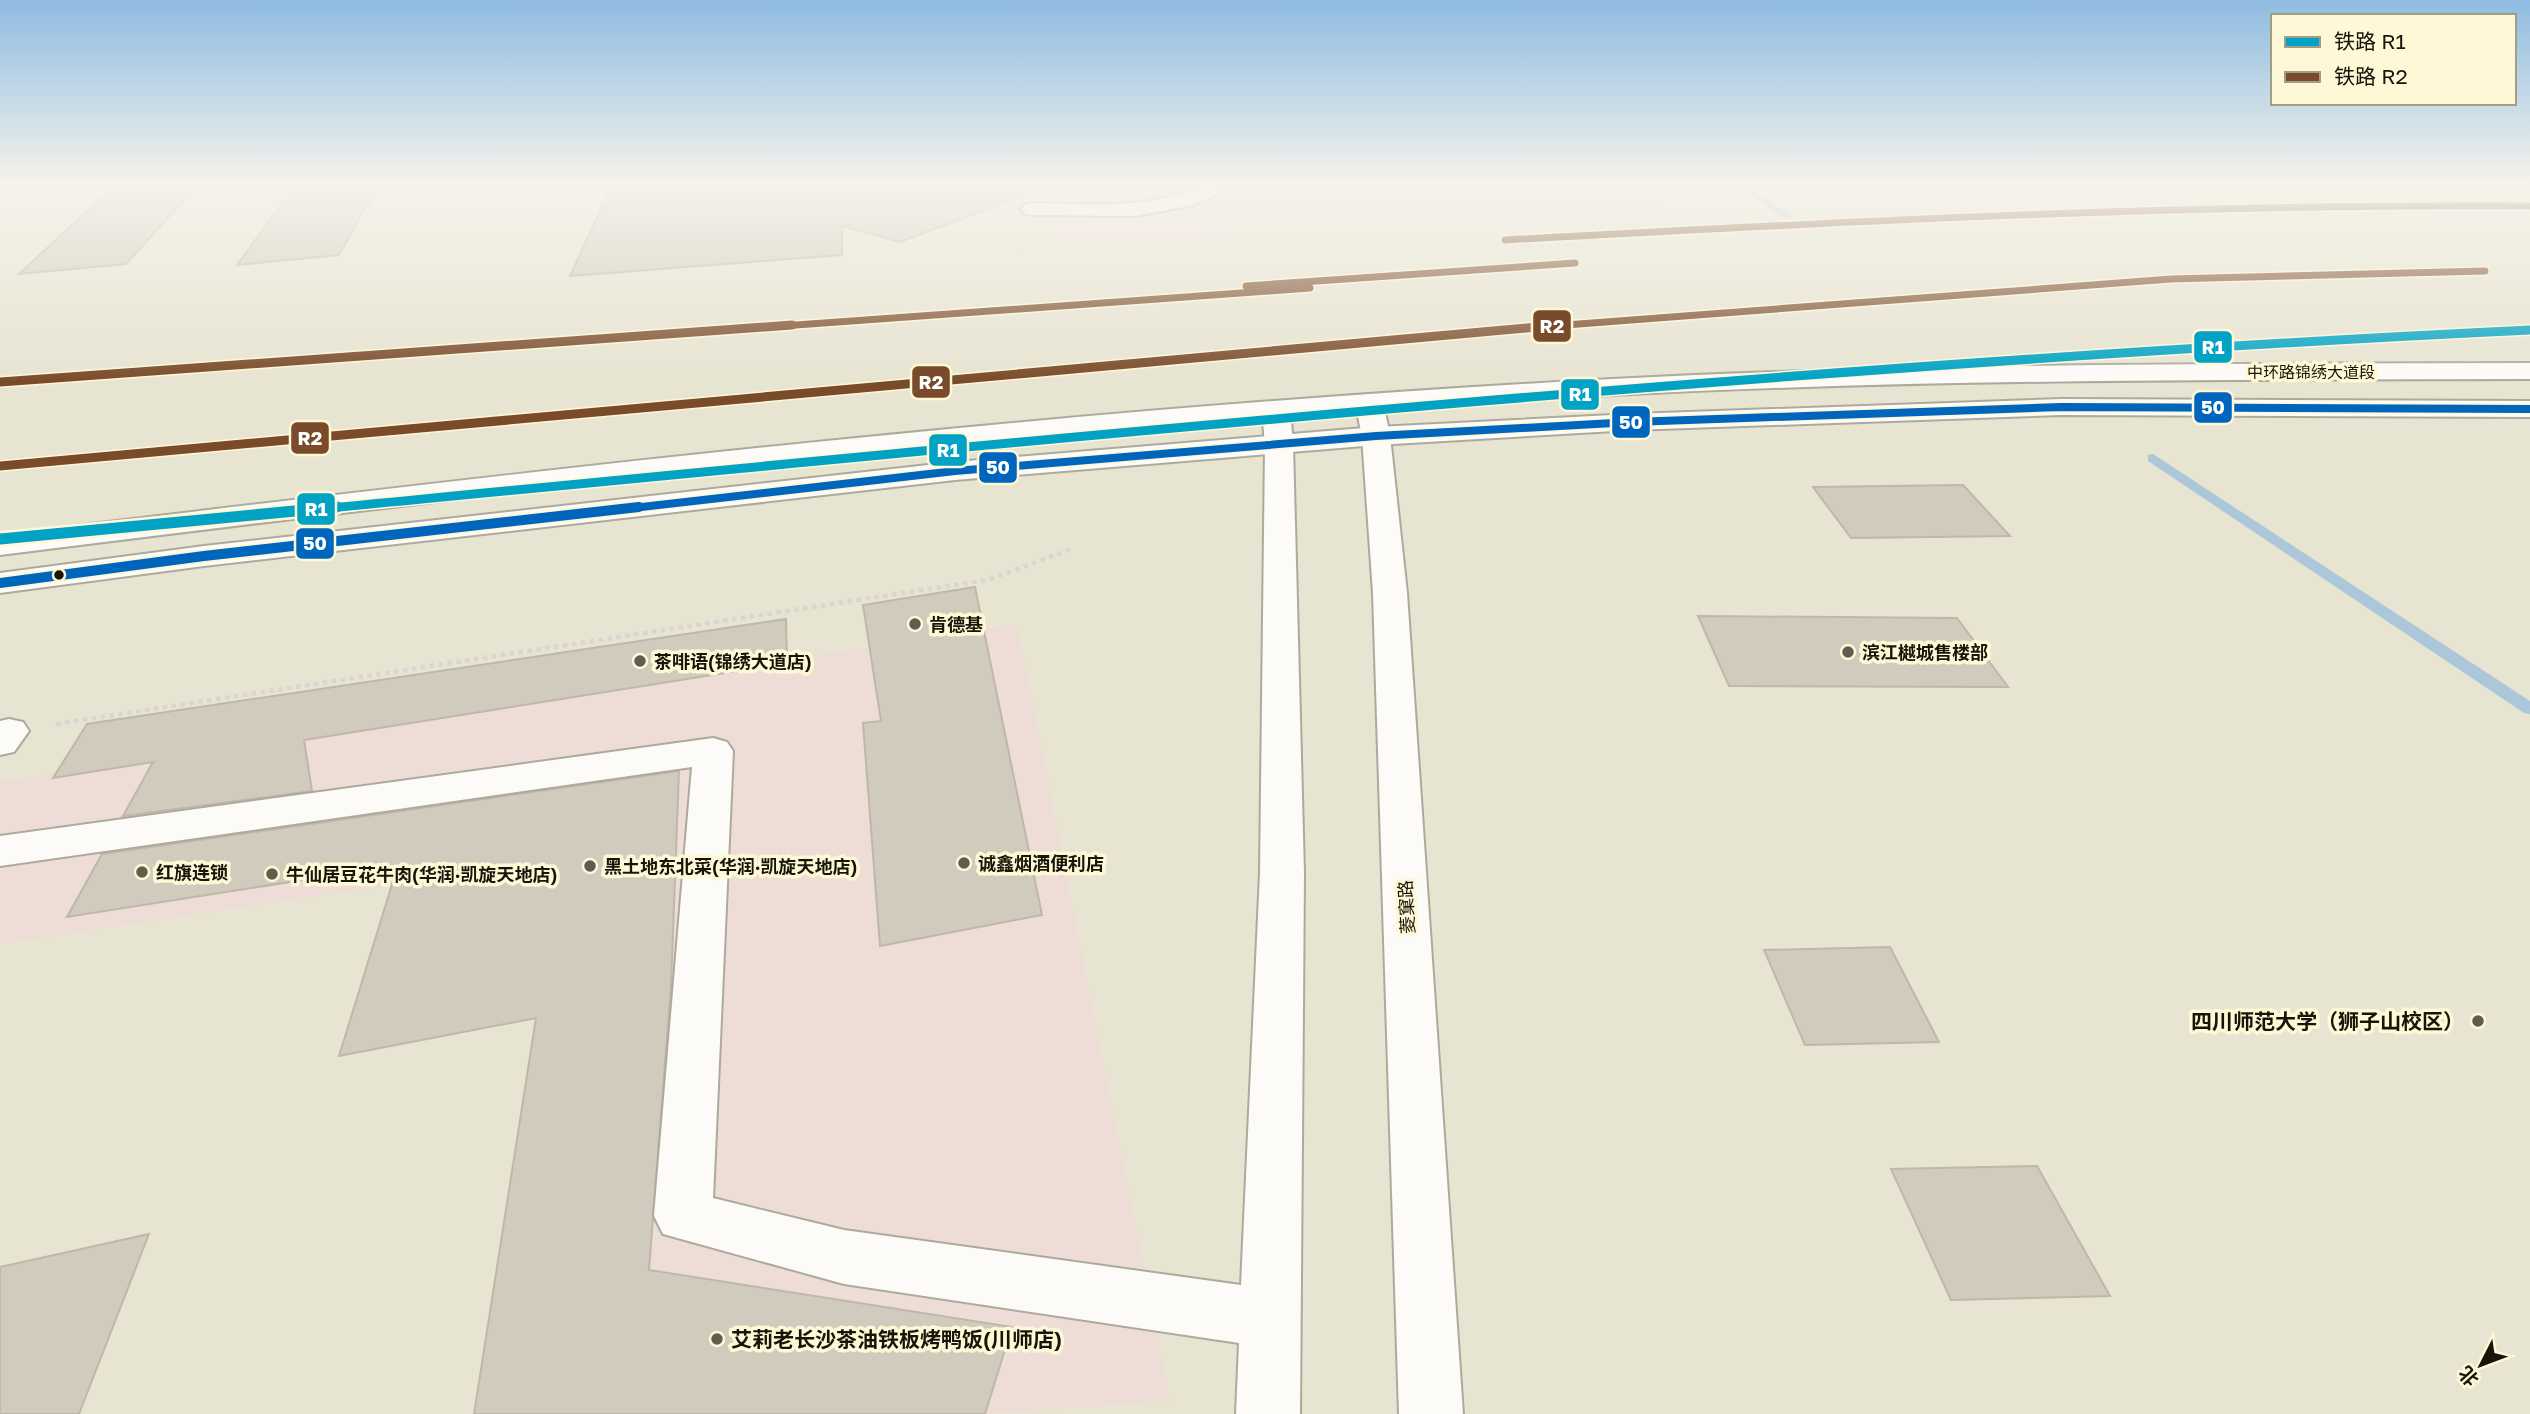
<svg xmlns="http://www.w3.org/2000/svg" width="2530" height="1414" viewBox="0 0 2530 1414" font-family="'Golos Text','Noto Sans SC',sans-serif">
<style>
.commercial{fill:#eeddd6}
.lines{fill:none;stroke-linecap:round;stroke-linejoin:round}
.stream{fill:#abc7d9;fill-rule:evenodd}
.building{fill:#d1cbbe;stroke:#beb7aa;stroke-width:2}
.minor-casing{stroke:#adaa9d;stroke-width:4}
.major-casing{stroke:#adaa9d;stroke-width:4}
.path-far1{stroke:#d7d6d0;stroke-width:2.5;stroke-dasharray:2.5 2.5;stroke-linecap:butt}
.path{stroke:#d7d6d0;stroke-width:4.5;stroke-dasharray:4.5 4.5;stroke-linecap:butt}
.minor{fill:#fcfbf8;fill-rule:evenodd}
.major{fill:#fcfbf8;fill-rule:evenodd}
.bus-1-far1-casing{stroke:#fef8d7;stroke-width:11}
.bus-1-casing{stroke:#fef8d7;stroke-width:14}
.bus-1-far1{stroke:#0065bd;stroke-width:8}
.bus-1{stroke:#0065bd;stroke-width:10}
.rail-1-far1-casing{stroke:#fef8d7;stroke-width:12}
.rail-1-casing{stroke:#fef8d7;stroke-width:16}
.rail-2-far1-casing{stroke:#fef8d7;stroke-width:10}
.rail-2-casing{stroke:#fef8d7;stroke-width:12}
.rail-1-far1{stroke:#01a2c4;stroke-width:9}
.rail-1{stroke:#01a2c4;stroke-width:11}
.rail-2-far1{stroke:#7a4b2a;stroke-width:7}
.rail-2{stroke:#7a4b2a;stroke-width:9}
.bus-dot{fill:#171509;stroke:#fef8d7;stroke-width:2.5}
.poi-dot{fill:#605d4f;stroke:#fef8d7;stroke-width:2.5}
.labels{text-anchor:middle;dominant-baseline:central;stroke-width:7;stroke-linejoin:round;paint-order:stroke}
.far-street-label{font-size:16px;fill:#171509;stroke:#fef8d7}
.poi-label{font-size:18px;font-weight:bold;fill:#171509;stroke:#fef8d7;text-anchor:start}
.street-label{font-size:18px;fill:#171509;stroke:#fef8d7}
.near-poi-label{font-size:21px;font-weight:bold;fill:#171509;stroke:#fef8d7;text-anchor:end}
.line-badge{stroke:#fef8d7;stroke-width:2.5}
.badge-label{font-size:19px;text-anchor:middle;font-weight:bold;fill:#fff}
</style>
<rect width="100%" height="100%" fill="#e8e4d2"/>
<!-- commercial -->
<g class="commercial">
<path d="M1123,184h561l23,18 -645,44 -13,-42 30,-3z"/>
<path d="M1017,624l153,777 -186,13h-376l53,-570 -661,100v-162z"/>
</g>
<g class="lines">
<!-- stream -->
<g class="stream">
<path d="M1734,184h10l49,33 -8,2z"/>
<path d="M2153,454l377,247v13l-6,-1 -376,-252v-6z"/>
</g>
</g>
<!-- building -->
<g class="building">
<path d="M296,184h83l-40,71 -102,10z"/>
<path d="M659,184h382l1,5 -142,53 -58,-16v29l-272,21 37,-81z"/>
<path d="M198,185l-72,79 -107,10 92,-85z"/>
<path d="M1963,485l47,51 -159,2 -38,-51z"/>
<path d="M975,587l67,328 -162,31 -17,-223 18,-2 -18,-116z"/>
<path d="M1698,616l259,2 51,69 -279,-1z"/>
<path d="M786,619l1,44 -483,77 8,51 -189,25 30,-54 -100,16 34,-54z"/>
<path d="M679,771l-8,215 -22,284 363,57 -27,87h-511l62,-396 -197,38 59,-191 -331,52 35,-63z"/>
<path d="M1890,947l49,95 -134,3 -41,-95z"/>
<path d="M2037,1166l73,130 -159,4 -60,-131z"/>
<path d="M149,1234l-70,180h-79v-147z"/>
</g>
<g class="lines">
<!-- minor casing -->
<g class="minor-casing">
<g id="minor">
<path d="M1207,184h25l-3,4 -36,17 -57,11 -105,-1 -7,-2 -3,-4 3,-4 7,-2c60,1 120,7 176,-19z"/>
<path d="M1369,394l10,2 4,6 7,34 17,157 56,821h-64l-26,-821 -11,-157 -7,-34 4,-6z"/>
<path d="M1276,401l10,2 4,6 3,36 11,428 -4,541h-64l3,-71 -395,-59 -181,-50 -9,-18 38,-449 -692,99v-30l713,-98 14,4 6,9 -20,447 131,32 397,55 19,-412 5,-428 -3,-36 4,-6z"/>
<path d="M9,719l14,3 6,9 -15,21 -14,3v-34z"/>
</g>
</g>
<!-- major casing -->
<g class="major-casing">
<g id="major">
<path d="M2530,363v16c-306,1 -612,0 -918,16 -540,29 -1076,93 -1612,160v-20c536,-65 1073,-128 1612,-156 306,-16 612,-15 918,-16z"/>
<path d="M2061,399l469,2v16l-469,-2 -429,15 -256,15 -421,35 -751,86 -204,27v-20l204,-27 751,-84 421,-35 256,-13z"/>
</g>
</g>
<!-- path-far1 -->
<path class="path-far1" d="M1017,245l9,10"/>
<!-- path -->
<path class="path" d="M56,724l931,-144 85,-31"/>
<!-- minor -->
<use href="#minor" class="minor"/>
<!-- major -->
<use href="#major" class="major"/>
<!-- bus-1-far1 casing -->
<g class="bus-1-far1-casing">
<path id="bus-1-far1" d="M624,509l331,-38 421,-35 256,-14 429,-15 469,2"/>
</g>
<!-- bus-1 casing -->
<g class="bus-1-casing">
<path id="bus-1" d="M0,583l204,-27 435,-49"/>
</g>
<!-- bus-1-far1 -->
<use href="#bus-1-far1" class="bus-1-far1"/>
<!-- bus-1 -->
<use href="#bus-1" class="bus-1"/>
<!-- rail-1-far1 casing -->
<g class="rail-1-far1-casing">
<path id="rail-1-far1" d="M319,509c736,-71 1473,-144 2211,-179"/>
</g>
<!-- rail-1 casing -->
<g class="rail-1-casing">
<path id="rail-1" d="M0,539l337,-32"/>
</g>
<!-- rail-2-far1 casing -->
<g class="rail-2-far1-casing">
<g id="rail-2-far1">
<path d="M1505,240c342,-19 683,-36 1025,-34"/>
<path d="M1246,286l329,-23"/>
<path d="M768,327l542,-39"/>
<path d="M1539,327l632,-48 314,-8"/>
</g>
</g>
<!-- rail-2 casing -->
<g class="rail-2-casing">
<g id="rail-2">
<path d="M0,382l792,-57"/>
<path d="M0,466l1559,-141"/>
</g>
</g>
<!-- rail-1-far1 -->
<use href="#rail-1-far1" class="rail-1-far1"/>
<!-- rail-1 -->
<use href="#rail-1" class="rail-1"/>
<!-- rail-2-far1 -->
<use href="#rail-2-far1" class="rail-2-far1"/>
<!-- rail-2 -->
<use href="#rail-2" class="rail-2"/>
</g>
<!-- sky -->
<linearGradient id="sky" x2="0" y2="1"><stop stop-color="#8fbce2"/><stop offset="0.48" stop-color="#f5f3eb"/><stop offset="1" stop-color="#f5f3eb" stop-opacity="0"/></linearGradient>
<rect width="2530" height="382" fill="url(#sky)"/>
<!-- markers -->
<circle class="bus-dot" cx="59" cy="575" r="6"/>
<g class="poi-dot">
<circle cx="915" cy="624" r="7"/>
<circle cx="1848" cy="652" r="7"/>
<circle cx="640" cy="661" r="7"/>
<circle cx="964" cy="863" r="7"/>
<circle cx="590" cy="866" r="7"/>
<circle cx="142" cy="872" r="7"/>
<circle cx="272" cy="874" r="7"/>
<circle cx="2478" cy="1021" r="7"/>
<circle cx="717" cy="1339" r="7"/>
</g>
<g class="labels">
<!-- far-street labels -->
<g class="far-street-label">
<text x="2311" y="372">中环路锦绣大道段</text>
</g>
<!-- poi labels -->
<g class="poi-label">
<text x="929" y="624">肯德基</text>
<text x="1862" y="652">滨江樾城售楼部</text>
<text x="654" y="661">茶啡语(锦绣大道店)</text>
<text x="978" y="863">诚鑫烟酒便利店</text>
<text x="604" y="866">黑土地东北菜(华润·凯旋天地店)</text>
<text x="156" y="872">红旗连锁</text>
<text x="286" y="874">牛仙居豆花牛肉(华润·凯旋天地店)</text>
</g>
<!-- street labels -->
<g class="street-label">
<text transform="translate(1406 907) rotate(-93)">菱窠路</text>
</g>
<!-- near-poi labels -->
<g class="near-poi-label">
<text x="2464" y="1021">四川师范大学（狮子山校区）</text>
<text x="731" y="1339" text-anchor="start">艾莉老长沙茶油铁板烤鸭饭(川师店)</text>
</g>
</g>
<g class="line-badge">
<rect x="1532" y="309" width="40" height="34" rx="7" fill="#7a4b2a"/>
<rect x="2193" y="330" width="40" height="34" rx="7" fill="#01a2c4"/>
<rect x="911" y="365" width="40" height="34" rx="7" fill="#7a4b2a"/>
<rect x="1560" y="378" width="40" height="33" rx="7" fill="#01a2c4"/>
<rect x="2193" y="391" width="40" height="33" rx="7" fill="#0065bd"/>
<rect x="1611" y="405" width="40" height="34" rx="7" fill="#0065bd"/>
<rect x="290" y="421" width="40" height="34" rx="7" fill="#7a4b2a"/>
<rect x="928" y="433" width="40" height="34" rx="7" fill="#01a2c4"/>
<rect x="978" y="451" width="40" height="33" rx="7" fill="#0065bd"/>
<rect x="296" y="492" width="40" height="34" rx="7" fill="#01a2c4"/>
<rect x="295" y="527" width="40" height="33" rx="7" fill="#0065bd"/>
</g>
<g class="badge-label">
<text x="1552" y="333">R2</text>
<text x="2213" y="354">R1</text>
<text x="931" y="389">R2</text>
<text x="1580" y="401">R1</text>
<text x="2213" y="414">50</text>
<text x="1631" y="429">50</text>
<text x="310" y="445">R2</text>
<text x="948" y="457">R1</text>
<text x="998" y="474">50</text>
<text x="316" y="516">R1</text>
<text x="315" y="550">50</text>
</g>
<!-- legend -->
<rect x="2271" y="14" width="245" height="91" fill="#fef8d7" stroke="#a29d85" stroke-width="2"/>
<rect x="2285" y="37" width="35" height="10" fill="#01a2c4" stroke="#a29d85" stroke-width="2"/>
<text x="2334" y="49" font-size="21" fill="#171509">铁路 R1</text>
<rect x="2285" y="72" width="35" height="10" fill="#7a4b2a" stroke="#a29d85" stroke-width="2"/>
<text x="2334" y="84" font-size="21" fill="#171509">铁路 R2</text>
<!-- north arrow -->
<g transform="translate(2481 1365) rotate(228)" stroke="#fef8d7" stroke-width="5" paint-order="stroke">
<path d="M0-5L12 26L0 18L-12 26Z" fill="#171509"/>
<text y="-10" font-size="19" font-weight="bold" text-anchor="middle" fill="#171509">北</text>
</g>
</svg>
